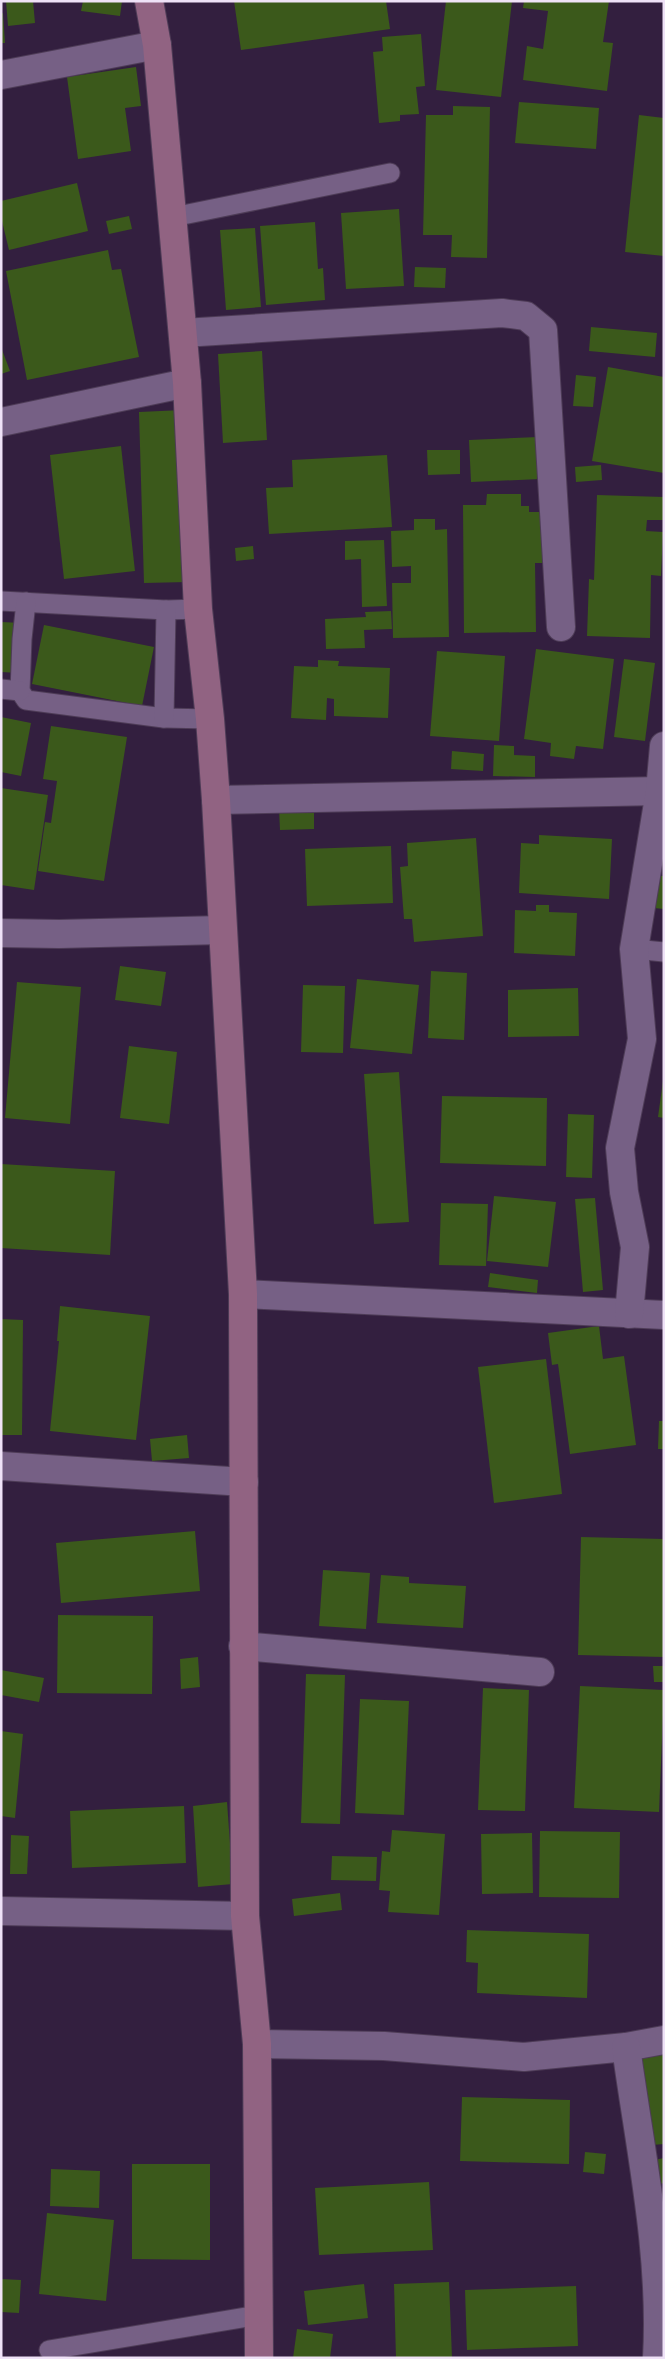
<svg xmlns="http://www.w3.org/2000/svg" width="665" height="2359" viewBox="0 0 665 2359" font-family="'Roboto Condensed',sans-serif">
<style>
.building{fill:#3b591b}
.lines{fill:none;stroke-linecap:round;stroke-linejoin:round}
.lane-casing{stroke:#4e3c57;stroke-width:21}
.street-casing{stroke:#4e3c57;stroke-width:30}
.secondary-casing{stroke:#4e3c57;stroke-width:30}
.lane{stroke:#766085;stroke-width:19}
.street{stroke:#766085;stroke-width:28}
.secondary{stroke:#916382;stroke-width:28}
</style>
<rect width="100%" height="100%" fill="#331f3f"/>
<!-- building -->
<g class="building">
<path d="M6,1h27l2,22 -27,3z"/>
<path d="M83,1h39l-2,15 -39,-5z"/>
<path d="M234,1h152l4,28 -149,21z"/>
<path d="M446,1h66l-11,96 -65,-7z"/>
<path d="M524,1h85l-6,41 10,1 -6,48 -84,-11 4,-34 16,3 5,-38 -25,-3z"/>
<path d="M3,13l2,30h-4v-29z"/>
<path d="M421,34l4,52 -9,1 3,27 -19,1v6l-21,2 -6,-71 10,-1 -1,-14z"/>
<path d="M136,67l5,39 -16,2 6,43 -53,8 -11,-82z"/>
<path d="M519,102l80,6 -3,41 -81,-6z"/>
<path d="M453,106l37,1 -3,151 -36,-1 1,-22h-29l3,-120h27z"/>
<path d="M639,115l25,3v138l-39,-4z"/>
<path d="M77,183l11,48 -79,19 -8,-33v-16z"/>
<path d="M399,209l5,77 -58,3 -5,-76z"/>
<path d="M129,216l3,13 -23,5 -3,-13z"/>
<path d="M315,222l3,47 5,-1 2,32 -59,5 -6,-79z"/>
<path d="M255,228l6,79 -35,3 -6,-80z"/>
<path d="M108,250l4,20 9,-1 18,88 -112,23 -21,-109z"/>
<path d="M415,267l31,1 -1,20 -31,-1z"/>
<path d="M591,327l66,6 -2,24 -66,-6z"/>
<path d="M1,347l9,24 -9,3z"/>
<path d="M262,351l5,89 -44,3 -5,-89z"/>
<path d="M608,367l56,10v96l-72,-12z"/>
<path d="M576,375l20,2 -3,30 -20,-1z"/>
<path d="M183,410l5,172 -44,1 -5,-171z"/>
<path d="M538,437l2,42 -69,3 -2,-42z"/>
<path d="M121,446l14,125 -71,8 -14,-124z"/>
<path d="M427,450h33v24l-32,1z"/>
<path d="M387,455l5,72 -123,7 -3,-46 27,-1 -1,-27z"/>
<path d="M601,465l1,15 -26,2 -1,-15z"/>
<path d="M487,494h34v12h8v6h13l11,51h-18l1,69 -72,1 -1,-128h23z"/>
<path d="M597,495l67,2 -1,23h-16l-1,11 17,1 -2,44 -10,-1 -1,63 -63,-2 2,-57 5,1z"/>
<path d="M414,519h21v11l12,-1 2,108 -56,1 -1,-55h19v-17l-19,1 -1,-36 23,-1z"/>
<path d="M384,540l3,66 -25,1 -1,-48 -16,1v-19z"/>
<path d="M253,546l1,13 -18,2 -1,-13z"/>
<path d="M391,611l1,18 -28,1 1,18 -39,1 -1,-30 41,-2 -1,-5z"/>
<path d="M1,622l21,1 -3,50 -18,-1z"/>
<path d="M44,625l110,22 -12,59 -110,-22z"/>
<path d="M536,649l78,10 -11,90 -27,-3 -2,13 -24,-3 1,-13 -27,-4z"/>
<path d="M437,651l68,5 -6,85 -69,-5z"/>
<path d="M624,659l31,4 -10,78 -31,-4z"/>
<path d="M318,660l21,1 -1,5 52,2 -2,50 -54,-2v-17l-7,-1 -1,22 -35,-2 3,-52 24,1z"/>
<path d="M1,717l30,6 -10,53 -20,-4z"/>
<path d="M51,726l76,11 -23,144 -66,-10 7,-49 6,1 6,-42 -14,-2z"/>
<path d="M494,745l20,1v9l21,1v21l-42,-1z"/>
<path d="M452,751l32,3 -1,17 -32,-2z"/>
<path d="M1,788l47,7 -14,95 -33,-5z"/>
<path d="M314,807v22l-34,1 -1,-22z"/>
<path d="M539,835l73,4 -3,60 -90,-6 2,-50 18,1z"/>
<path d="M476,838l7,98 -69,6 -2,-23h-8l-4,-52 8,-1 -1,-23z"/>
<path d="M391,846l2,57 -86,3 -2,-57z"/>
<path d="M659,876h5v33l-10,-1z"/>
<path d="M536,905h13v7l28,1 -2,43 -61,-3 1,-43 21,1z"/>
<path d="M120,966l46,6 -5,34 -46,-6z"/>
<path d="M431,971l36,2 -3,67 -36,-2z"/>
<path d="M357,979l62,6 -7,69 -62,-6z"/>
<path d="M17,982l64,5 -11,137 -65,-6z"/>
<path d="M303,985l42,1 -2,67 -42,-1z"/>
<path d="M578,988l1,48 -71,1v-47z"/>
<path d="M129,1046l48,6 -8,72 -49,-6z"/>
<path d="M399,1072l10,150 -35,2 -10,-150z"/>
<path d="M663,1081h1v37l-6,-1z"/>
<path d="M442,1096l105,2 -1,68 -106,-3z"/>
<path d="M568,1114l26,1 -2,63 -26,-1z"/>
<path d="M1,1164l114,7 -5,84 -109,-7z"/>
<path d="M494,1196l62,6 -8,65 -61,-6z"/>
<path d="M595,1198l8,92 -20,2 -8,-93z"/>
<path d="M441,1203l47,1 -2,62 -47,-1z"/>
<path d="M490,1273l48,7 -1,13 -49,-6z"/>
<path d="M60,1306l90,10 -14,124 -86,-9 9,-90h-2z"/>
<path d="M1,1319l22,1 -1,115h-21z"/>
<path d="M599,1326l4,33 21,-3 12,89 -66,9 -12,-90 -6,1 -4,-32z"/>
<path d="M546,1359l16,135 -68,9 -16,-136z"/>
<path d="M659,1421h5v28h-6z"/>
<path d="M187,1435l2,23 -37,3 -2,-22z"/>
<path d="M195,1531l5,60 -139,12 -5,-60z"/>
<path d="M581,1537l83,2v118l-86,-2z"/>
<path d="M323,1570l47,3 -4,56 -47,-3z"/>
<path d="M381,1575l28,2v6l57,3 -3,42 -86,-5z"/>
<path d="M58,1615l95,1 -1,78 -95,-1z"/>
<path d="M198,1657l2,30 -19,2 -1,-30z"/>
<path d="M653,1666h11v16h-10z"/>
<path d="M1,1670l43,8 -5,24 -38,-7z"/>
<path d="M306,1674l39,1 -5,149 -39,-1z"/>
<path d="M580,1686l84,4 -5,122 -85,-4z"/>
<path d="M483,1688l46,2 -4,121 -47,-1z"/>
<path d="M360,1699l49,2 -5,114 -49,-2z"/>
<path d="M1,1731l22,3 -8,84 -14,-2z"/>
<path d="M227,1802l6,82 -35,3 -5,-81z"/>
<path d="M184,1806l2,57 -114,5 -2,-57z"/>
<path d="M392,1830l53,4 -6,81 -51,-3 2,-21 -11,-1 3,-39 8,1z"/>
<path d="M540,1831l80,1 -1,66 -80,-1z"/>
<path d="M532,1833l1,60 -51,1 -1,-60z"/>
<path d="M11,1835l18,1 -2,38h-17z"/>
<path d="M332,1856l45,1 -1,24 -45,-1z"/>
<path d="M340,1893l2,17 -48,6 -2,-17z"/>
<path d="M467,1930l122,4 -2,64 -110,-5 1,-30 -12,-1z"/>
<path d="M664,2054v90l-12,1 -11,-88z"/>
<path d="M462,2097l108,3 -1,64 -109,-3z"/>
<path d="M585,2152l21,2 -2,20 -21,-2z"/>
<path d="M664,2158v25l-4,1 -6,-24z"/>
<path d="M132,2164h78v96l-78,-1z"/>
<path d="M51,2169l49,2 -1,37 -49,-2z"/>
<path d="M429,2182l4,68 -114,5 -4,-67z"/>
<path d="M47,2213l67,7 -8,81 -67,-7z"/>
<path d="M1,2279l20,1 -2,33 -18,-1z"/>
<path d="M449,2282l3,76h-56l-2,-74z"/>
<path d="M364,2284l4,34 -60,7 -4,-34z"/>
<path d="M576,2286l2,60 -111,4 -2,-60z"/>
<path d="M297,2329l36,5 -3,24h-37z"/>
</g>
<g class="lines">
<!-- lane casing -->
<g class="lane-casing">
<g id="lane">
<path d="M173,217l217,-44"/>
<path d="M1,601l165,9 32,-1"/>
<path d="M26,602l-4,37 -2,52 6,9 138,18 46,1"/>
<path d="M1,689l19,2"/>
<path d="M164,718l2,-108"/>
<path d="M634,949l30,3"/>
<path d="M49,2350l210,-35"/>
</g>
</g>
<!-- street casing -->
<g class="street-casing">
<g id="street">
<path d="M1,75l156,-30"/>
<path d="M183,333l319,-20 24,3 17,14 18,297"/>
<path d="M1,422l186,-39"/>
<path d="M216,800l444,-9"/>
<path d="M1,933l58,1 163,-4"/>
<path d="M243,1294l421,21"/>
<path d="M629,1314l6,-67 -11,-55 -4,-44 22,-109 -8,-90 26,-158 4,-45"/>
<path d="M1,1466l243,16"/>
<path d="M243,1646l297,26"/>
<path d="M1,1911l244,5"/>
<path d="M257,2044l127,2 140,11 102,-10 38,-7"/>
<path d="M626,2047c14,103 37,207 31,311"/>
</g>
</g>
<!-- secondary casing -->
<g class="secondary-casing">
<path id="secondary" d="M149,1l8,44 30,338 11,226 12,110 6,81 27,494 2,622 12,128 2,314"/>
</g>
<!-- lane -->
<use href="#lane" class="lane"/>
<!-- street -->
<use href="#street" class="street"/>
<!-- secondary -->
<use href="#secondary" class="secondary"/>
</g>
<!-- border -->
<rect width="665" height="2359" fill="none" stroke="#efe2f7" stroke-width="5"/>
</svg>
